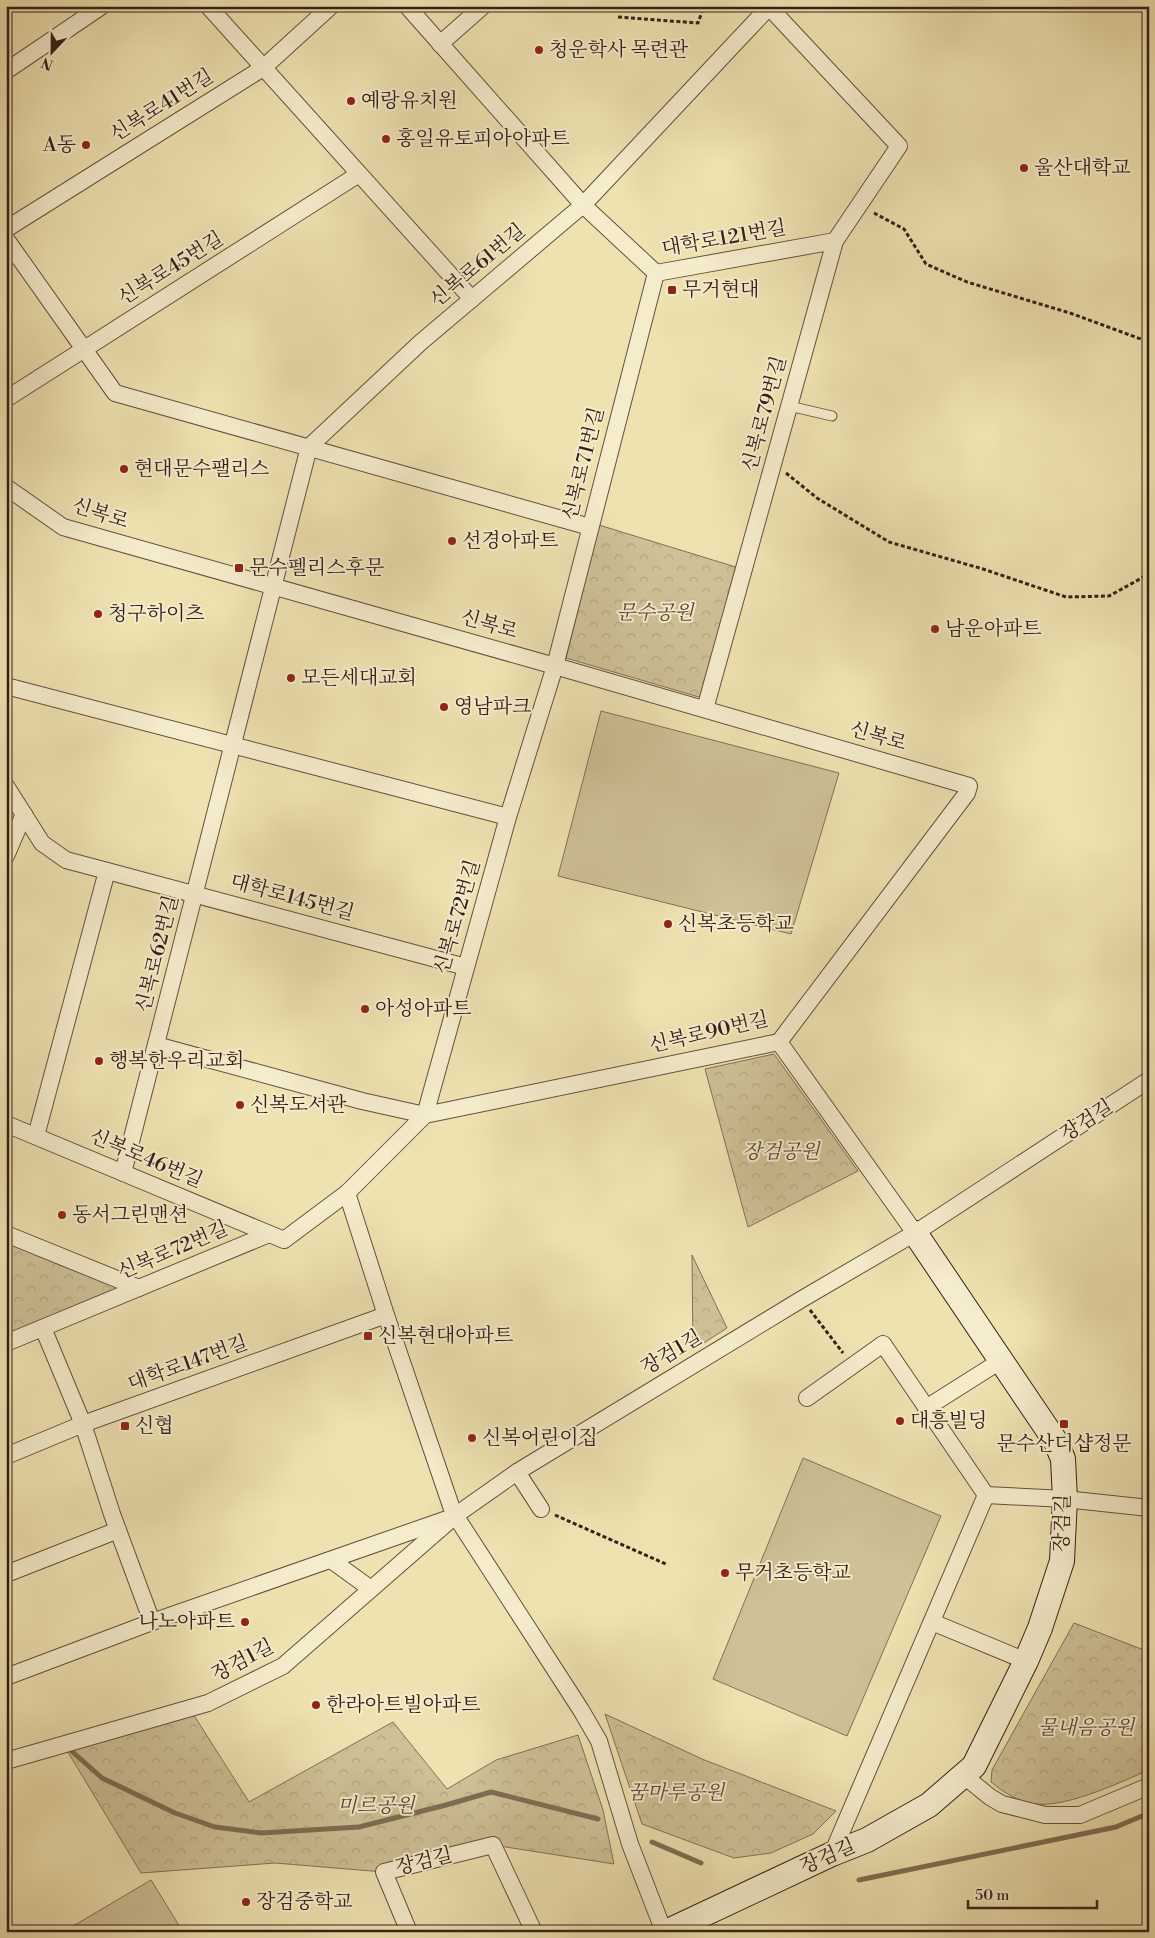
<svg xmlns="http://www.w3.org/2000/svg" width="1155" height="1938" viewBox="0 0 1155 1938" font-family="'Libre Bodoni','Noto Serif KR',serif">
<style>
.grass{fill:#cfc197;stroke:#827057}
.park{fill:url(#park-crowns);stroke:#827057}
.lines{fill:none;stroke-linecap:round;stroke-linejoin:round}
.stream{stroke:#7e6d54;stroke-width:5}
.lane-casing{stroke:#63503e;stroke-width:11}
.street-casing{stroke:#63503e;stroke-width:18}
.secondary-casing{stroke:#342017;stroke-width:26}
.path{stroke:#342017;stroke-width:3;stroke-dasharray:4 2.5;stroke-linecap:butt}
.lane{stroke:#f5eccc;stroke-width:9}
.street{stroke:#f5eccc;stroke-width:16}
.secondary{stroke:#f5eccc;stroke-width:24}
.poi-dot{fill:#8f2418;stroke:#f5eccc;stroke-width:2}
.labels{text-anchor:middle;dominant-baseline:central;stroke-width:4;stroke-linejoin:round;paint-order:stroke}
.poi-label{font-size:20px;fill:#342017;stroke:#f5eccc;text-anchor:start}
.street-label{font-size:20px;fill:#342017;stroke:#f5eccc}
.park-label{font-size:20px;font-style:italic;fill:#5b4837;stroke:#f5eccc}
</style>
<defs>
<pattern id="park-crowns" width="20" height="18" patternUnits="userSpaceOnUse" patternTransform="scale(1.25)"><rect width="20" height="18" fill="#cfc197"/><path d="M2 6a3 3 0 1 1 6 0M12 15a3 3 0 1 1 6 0" fill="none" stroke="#b2a681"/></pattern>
</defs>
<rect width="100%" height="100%" fill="#efe2b1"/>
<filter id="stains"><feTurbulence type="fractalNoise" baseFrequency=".004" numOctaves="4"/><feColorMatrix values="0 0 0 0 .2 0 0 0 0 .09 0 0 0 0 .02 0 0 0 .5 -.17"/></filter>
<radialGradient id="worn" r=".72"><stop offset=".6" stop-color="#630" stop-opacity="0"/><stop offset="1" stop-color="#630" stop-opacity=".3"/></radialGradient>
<!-- grass -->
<g class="grass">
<path d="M601,711l238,62 -48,161 -233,-58z"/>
<path d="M803,1458l138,58 -94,220 -134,-57z"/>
<path d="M151,1880l32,52h-120z"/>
</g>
<!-- park -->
<g class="park">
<path d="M599,525l140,43 -33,122 -7,7 -133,-39z"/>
<path d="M774,1054l84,117 -110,56 -43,-158z"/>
<path d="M6,1240l116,49 -116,46z"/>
<path d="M692,1255l35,73 -34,22z"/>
<path d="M1074,1623l75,29v118c-31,13 -88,41 -121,33 -14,-4 -26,-12 -37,-21l1,-12z"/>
<path d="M180,1710l15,7 54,85 144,-80 54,67 49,-29 82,-25 25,75 11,54 -121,-19 -109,27 -109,-9 -134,10 -78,-129z"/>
<path d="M605,1714l97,45 134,52 -23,23 -42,19 -37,5 -92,-34z"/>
</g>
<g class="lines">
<!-- stream -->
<g class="stream">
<path d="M67,1747l35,31 73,35 40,14 46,6 98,-6 87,-22 45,-13 107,27"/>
<path d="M652,1842l49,21"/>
<path d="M859,1880l257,-53 33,-14"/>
</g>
<!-- lane casing -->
<g class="lane-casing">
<path id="lane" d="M789,406l43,10"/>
</g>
<!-- street casing -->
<g class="street-casing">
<g id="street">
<path d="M208,6l264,293"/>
<path d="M407,6l176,199 73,68 179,-32"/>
<path d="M440,44l43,-38"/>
<path d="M6,71l96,-65"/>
<path d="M6,229l257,-161 68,-62"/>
<path d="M6,239l109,154 475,134"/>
<path d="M656,273l-101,393 -47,151 -83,298 -78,78 39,122 67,197 128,198 18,31 31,103 34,88"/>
<path d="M6,399l353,-225"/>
<path d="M6,487l57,40 492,139 414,120 -2,7 -188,249 -354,73 -63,-14 -206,-56"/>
<path d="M6,686l502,131"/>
<path d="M6,786l36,57 24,17 400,107"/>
<path d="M6,856l18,-42"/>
<path d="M779,1042l136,191"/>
<path d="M6,1124l278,116 63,-47"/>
<path d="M36,1136l71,-265"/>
<path d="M123,1173l186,-726 112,-105 162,-137 186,-198 130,139 -64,95 -130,468"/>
<path d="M6,1234l133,54"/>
<path d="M43,1328l40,96 29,90 40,108"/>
<path d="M6,1343l263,-109"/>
<path d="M807,1398l76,-54 103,151 -154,359"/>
<path d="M926,1408l68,-43"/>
<path d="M6,1456l77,-32 303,-109"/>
<path d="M517,1472l24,37"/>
<path d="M986,1495l79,4 84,9"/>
<path d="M331,1560l40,29"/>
<path d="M6,1574l112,-44"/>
<path d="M932,1622l94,39"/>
<path d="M6,1677l146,-55 295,-103"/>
<path d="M6,1761l202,-58 75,-37 173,-151 61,-43 285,-173 113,-66 234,-153"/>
<path d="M963,1775l27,22 12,7 43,11h35l69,-29"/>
<path d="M409,1932l-25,-60 109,-27 41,87"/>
</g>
</g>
<!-- secondary casing -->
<g class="secondary-casing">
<path id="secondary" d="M666,1932l166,-78 35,-14 62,-35 45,-39 52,-105 14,-33 22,-67 3,-62 -2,-40 -7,-17 -141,-209"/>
</g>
<!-- path -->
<g class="path">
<path d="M618,17l80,6 6,-17"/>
<path d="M874,213l30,16 22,35 41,18 103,31 79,29"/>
<path d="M786,473l31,25 72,44 94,27 83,28 43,-1 40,-22"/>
<path d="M810,1310l33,43"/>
<path d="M555,1515l113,50"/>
</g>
<!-- lane -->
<use href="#lane" class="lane"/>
<!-- street -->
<use href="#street" class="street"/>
<!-- secondary -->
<use href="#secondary" class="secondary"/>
</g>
<!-- markers -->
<g class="poi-dot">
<circle cx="539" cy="50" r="5"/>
<circle cx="351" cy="101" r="5"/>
<circle cx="386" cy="139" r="5"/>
<circle cx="86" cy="145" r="5"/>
<circle cx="1024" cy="168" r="5"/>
<rect x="667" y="285" width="10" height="10" rx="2.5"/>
<circle cx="124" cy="469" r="5"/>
<circle cx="452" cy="541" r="5"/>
<rect x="234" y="563" width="10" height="10" rx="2.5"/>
<circle cx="98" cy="614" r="5"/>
<circle cx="935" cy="629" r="5"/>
<circle cx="291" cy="678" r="5"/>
<circle cx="444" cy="707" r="5"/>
<circle cx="668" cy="924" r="5"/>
<circle cx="365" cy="1009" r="5"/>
<circle cx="99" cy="1061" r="5"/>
<circle cx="240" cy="1105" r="5"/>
<circle cx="62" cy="1215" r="5"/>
<rect x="363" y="1331" width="10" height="10" rx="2.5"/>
<circle cx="900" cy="1421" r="5"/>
<rect x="1059" y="1419" width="10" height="10" rx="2.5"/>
<rect x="120" y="1421" width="10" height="10" rx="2.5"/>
<circle cx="472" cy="1438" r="5"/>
<circle cx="725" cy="1573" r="5"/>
<circle cx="245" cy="1622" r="5"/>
<circle cx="316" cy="1705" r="5"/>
<circle cx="246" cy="1902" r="5"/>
</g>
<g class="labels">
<!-- poi labels -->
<g class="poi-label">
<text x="549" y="50">청운학사 목련관</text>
<text x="361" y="101">예랑유치원</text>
<text x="396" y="139">홍일유토피아아파트</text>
<text x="76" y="145" text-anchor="end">A동</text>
<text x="1034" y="168">울산대학교</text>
<text x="682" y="290">무거현대</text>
<text x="134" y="469">현대문수팰리스</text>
<text x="462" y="541">선경아파트</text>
<text x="249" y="568">문수펠리스후문</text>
<text x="108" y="614">청구하이츠</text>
<text x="945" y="629">남운아파트</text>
<text x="301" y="678">모든세대교회</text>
<text x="454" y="707">영남파크</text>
<text x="678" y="924">신복초등학교</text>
<text x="375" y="1009">아성아파트</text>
<text x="109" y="1061">행복한우리교회</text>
<text x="250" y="1105">신복도서관</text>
<text x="72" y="1215">동서그린맨션</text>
<text x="378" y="1336">신복현대아파트</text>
<text x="910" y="1421">대흥빌딩</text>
<text x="135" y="1426">신협</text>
<text x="482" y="1438">신복어린이집</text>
<text x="1064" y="1444" text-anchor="middle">문수산더샵정문</text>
<text x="735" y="1573">무거초등학교</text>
<text x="235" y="1622" text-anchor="end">나노아파트</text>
<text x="326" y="1705">한라아트빌아파트</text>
<text x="256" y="1902">장검중학교</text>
</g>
<!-- street labels -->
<g class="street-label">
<text transform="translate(162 106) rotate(-32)">신복로41번길</text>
<text transform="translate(724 239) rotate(-10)">대학로121번길</text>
<text transform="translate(478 266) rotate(-40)">신복로61번길</text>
<text transform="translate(171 269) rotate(-32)">신복로45번길</text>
<text transform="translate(765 414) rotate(-75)">신복로79번길</text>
<text transform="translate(584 464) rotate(-76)">신복로71번길</text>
<text transform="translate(100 514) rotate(18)">신복로</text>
<text transform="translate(489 625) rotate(16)">신복로</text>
<text transform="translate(878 737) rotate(16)">신복로</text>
<text transform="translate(292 898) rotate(15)">대학로145번길</text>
<text transform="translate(458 917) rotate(-74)">신복로72번길</text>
<text transform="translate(158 954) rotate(-76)">신복로62번길</text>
<text transform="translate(709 1033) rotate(-13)">신복로90번길</text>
<text transform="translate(1087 1121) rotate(-33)">장검길</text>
<text transform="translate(146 1159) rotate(23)">신복로46번길</text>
<text transform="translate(173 1251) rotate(-23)">신복로72번길</text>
<text transform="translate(672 1353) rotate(-31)">장검1길</text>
<text transform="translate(188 1364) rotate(-20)">대학로147번길</text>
<text transform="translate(1063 1523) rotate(-88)">장검길</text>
<text transform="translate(243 1661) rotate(-28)">장검1길</text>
<text transform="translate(828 1857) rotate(-24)">장검길</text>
<text transform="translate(424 1862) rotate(-14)">장검길</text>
</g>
<!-- park labels -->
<g class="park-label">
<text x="655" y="613">문수공원</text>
<text x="781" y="1152">장검공원</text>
<text x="1086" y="1728">물내음공원</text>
<text x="676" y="1793">꿈마루공원</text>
<text x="376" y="1806">미르공원</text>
</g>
</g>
<!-- margin -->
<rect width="1155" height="1938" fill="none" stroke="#efe2b1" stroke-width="25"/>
<rect x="8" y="8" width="1140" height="1923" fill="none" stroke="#342017" stroke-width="2.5"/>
<rect x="12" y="12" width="1130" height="1913" fill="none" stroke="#342017"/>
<!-- north arrow -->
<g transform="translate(52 52) rotate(202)" stroke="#f5eccc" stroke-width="4" paint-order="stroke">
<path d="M0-4L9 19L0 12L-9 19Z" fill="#342017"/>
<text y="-8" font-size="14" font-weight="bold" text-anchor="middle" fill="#342017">N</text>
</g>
<!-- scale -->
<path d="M968 1900v8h129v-8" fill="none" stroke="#342017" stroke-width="2.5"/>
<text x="975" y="1900" font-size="15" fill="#342017" stroke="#f5eccc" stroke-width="4" paint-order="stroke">50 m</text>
<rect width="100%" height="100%" filter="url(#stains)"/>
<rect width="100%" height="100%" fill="url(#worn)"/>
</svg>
